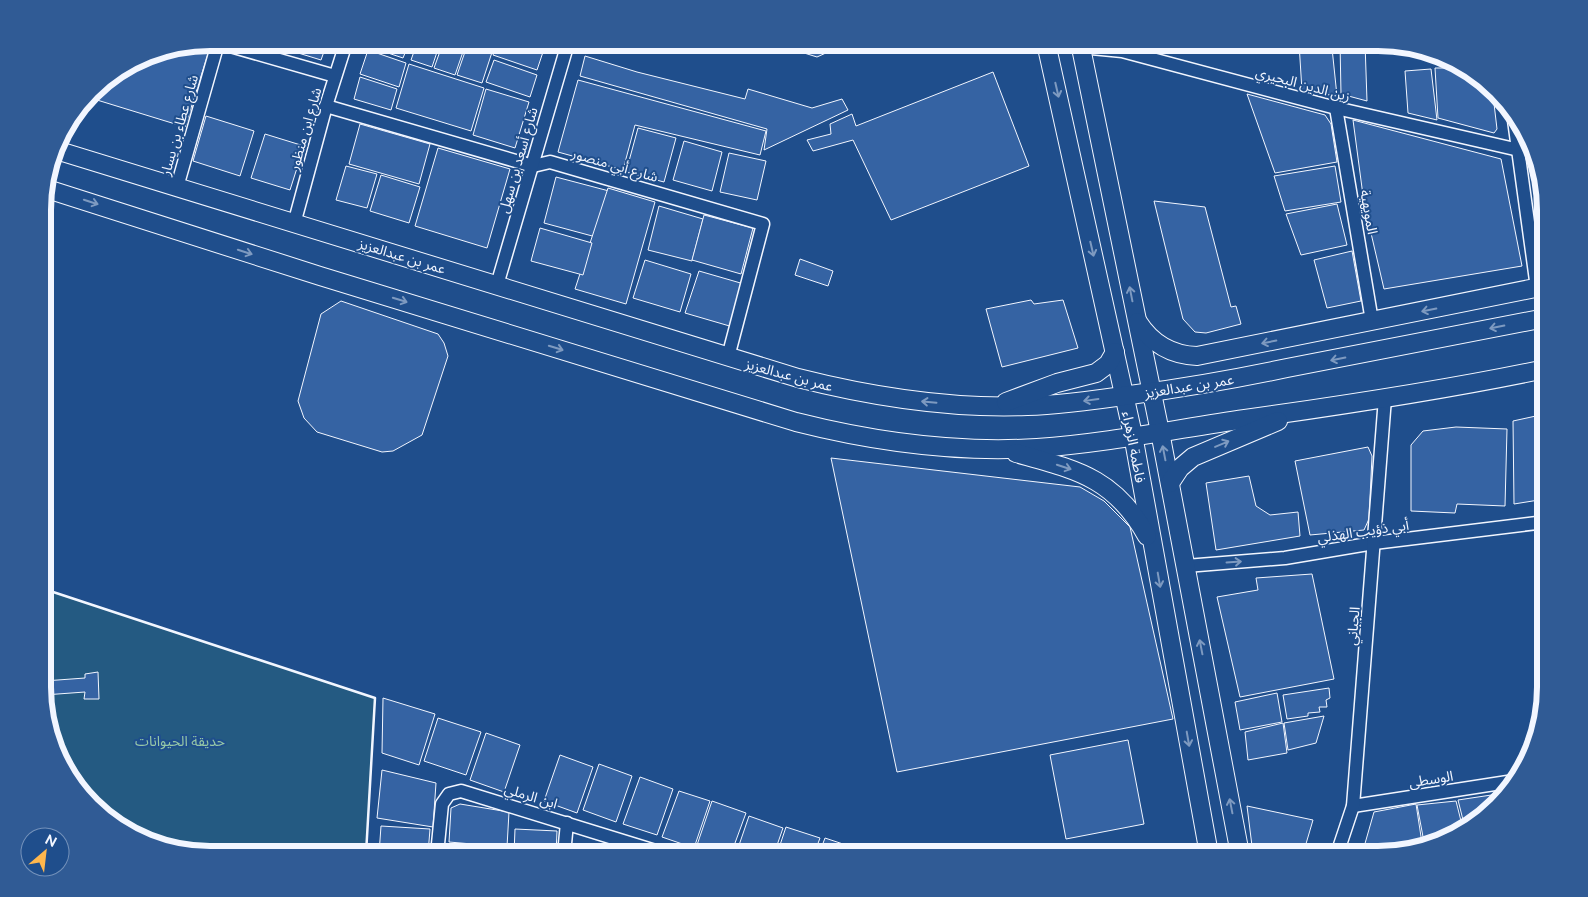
<svg xmlns="http://www.w3.org/2000/svg" width="1588" height="897" viewBox="0 0 1588 897" font-family="Raleway,'Noto Sans Arabic',sans-serif">
<style>
.green{fill:#245a82;stroke:#a8bbd7}
.building{fill:#3563a3;stroke:#f2f6ff}
.lines{fill:none;stroke-linecap:round;stroke-linejoin:round}
.street-casing{stroke:#f2f6ff;stroke-width:15}
.secondary-casing{stroke:#f2f6ff;stroke-width:20}
.street{stroke:#1f4e8c;stroke-width:12}
.secondary{stroke:#1f4e8c;stroke-width:18}
.wall{stroke:#f2f6ff;stroke-width:2.5}
.oneway{stroke:#7e9ac0}
.labels{text-anchor:middle;dominant-baseline:central;stroke-width:4;stroke-linejoin:round;paint-order:stroke}
.street-label{font-size:14px;fill:#f2f6ff;stroke:#1f4e8c}
.park-label{font-size:14px;fill:#97c8a6;stroke:#1f4e8c}
.rim{fill:none;stroke:#f2f6ff;stroke-width:6}
</style>
<rect width="100%" height="100%" fill="#1f4e8c"/>
<!-- green -->
<path class="green" d="M44,589l331,109 -9,156h-156l-83,-22 -56,-52 -27,-72z"/>
<!-- building -->
<g class="building">
<path d="M259,43h22l-2,6z"/>
<path d="M284,43h43l-6,17 -39,-12z"/>
<path d="M385,43h24l-6,15 -21,-7z"/>
<path d="M417,43h23l-8,24 -21,-7z"/>
<path d="M443,43h23l-11,32 -21,-7z"/>
<path d="M468,43h27l-13,40 -25,-8z"/>
<path d="M497,43h29l18,6 -7,21 -44,-15z"/>
<path d="M772,43h76l-31,14z"/>
<path d="M1299,43l33,5 5,48 -35,-5z"/>
<path d="M1340,43h25l2,58 -26,-7z"/>
<path d="M186,47l22,7 -23,73 -88,-27 5,-17 44,-28z"/>
<path d="M368,50l38,13 -7,24 -39,-13z"/>
<path d="M585,56l52,16 108,27 3,-10 64,19 30,-9 6,11 -84,40 3,-21 -187,-53z"/>
<path d="M1434,58l23,6h-22z"/>
<path d="M494,60l43,15 -7,22 -44,-15z"/>
<path d="M409,64l75,24 -13,43 -75,-23z"/>
<path d="M1435,68h30l28,27 4,34 -3,4 -56,-15z"/>
<path d="M1431,69l6,51 -29,-7 -3,-42z"/>
<path d="M993,72l36,94 -138,54 -38,-80 -40,11 -6,-11 24,-6 -1,-10 22,-10 4,12z"/>
<path d="M360,77l37,12 -6,21 -37,-11z"/>
<path d="M578,80l188,51 -6,24 -125,-30 -12,45 -65,-18z"/>
<path d="M486,89l43,13 -14,46 -42,-13z"/>
<path d="M1247,94l78,21 6,9 6,38 -62,11z"/>
<path d="M206,116l48,15 -14,45 -47,-15z"/>
<path d="M1353,120l148,39 21,107 -138,23 -20,-86z"/>
<path d="M360,124l70,20 -11,40 -70,-20z"/>
<path d="M638,128l38,10 -12,44 -38,-10z"/>
<path d="M265,134l39,12 -14,44 -39,-12z"/>
<path d="M684,141l38,11 -10,39 -39,-11z"/>
<path d="M438,148l72,21 -23,79 -72,-22z"/>
<path d="M729,153l37,8 -9,39 -37,-8z"/>
<path d="M346,166l31,8 -10,34 -31,-8z"/>
<path d="M1335,166l6,36 -56,9 -11,-35z"/>
<path d="M381,175l39,12 -11,36 -39,-12z"/>
<path d="M556,177l53,14 -13,46 -52,-14z"/>
<path d="M608,188l47,14 -29,102 -51,-15z"/>
<path d="M1154,201l51,6 26,100 5,-1 5,18 -35,9 -11,-1 -12,-13z"/>
<path d="M1337,204l10,41 -46,10 -15,-41z"/>
<path d="M659,206l44,13 -11,42 -44,-11z"/>
<path d="M704,215l49,13 -12,46 -49,-14z"/>
<path d="M540,228l52,15 -9,32 -52,-14z"/>
<path d="M1352,251l9,50 -34,7 -13,-48z"/>
<path d="M800,259l33,12 -5,15 -33,-11z"/>
<path d="M645,260l46,14 -11,38 -47,-14z"/>
<path d="M699,271l45,13 -11,43 -48,-14z"/>
<path d="M1031,300l3,4 29,-4 15,48 -76,19 -16,-58z"/>
<path d="M341,301l97,33 6,9 4,13 -26,79 -29,16 -11,1 -65,-20 -13,-14 -6,-17 23,-87z"/>
<path d="M1545,414v85l-31,5 -1,-83z"/>
<path d="M1456,427l51,2 -2,77 -48,-2 -2,9 -44,-2v-66l12,-14z"/>
<path d="M1368,447l4,9 -3,63 -5,11 -54,5 -15,-74z"/>
<path d="M831,458l249,29 24,14 26,26 43,192 -276,53z"/>
<path d="M1249,476l7,30 14,9 28,-3 2,24 -84,14 -10,-67z"/>
<path d="M1312,574l22,105 -94,18 -23,-100 41,-7 -2,-12z"/>
<path d="M98,672l1,27h-15l1,-7 -41,3v-14l41,-3v-4z"/>
<path d="M1329,688l1,10 -4,2 1,7h-8l1,5 -12,1v3l-21,3 -4,-24z"/>
<path d="M1277,693l5,29 -42,8 -5,-28z"/>
<path d="M383,698l52,16 -16,51 -37,-12z"/>
<path d="M1324,716l-8,27 -28,7 -4,-27z"/>
<path d="M438,718l43,14 -15,43 -42,-14z"/>
<path d="M1283,723l4,30 -39,7 -3,-28z"/>
<path d="M486,733l34,12 -16,47 -34,-12z"/>
<path d="M1128,740l16,84 -78,15 -16,-84z"/>
<path d="M560,755l33,12 -16,46 -33,-12z"/>
<path d="M599,764l33,12 -16,46 -33,-12z"/>
<path d="M382,770l54,13 -3,44 -56,-9z"/>
<path d="M640,777l33,12 -16,46 -34,-11z"/>
<path d="M679,791l31,10 -16,47 -32,-11z"/>
<path d="M1498,794l1,2 -28,30 -6,2 -7,-28z"/>
<path d="M712,801l34,12 -15,41h-16l-19,-6z"/>
<path d="M1456,801l7,28 -39,13 -7,-37z"/>
<path d="M460,804l49,8 -2,35 -58,-5 2,-34z"/>
<path d="M1416,804l6,39 -33,11h-27l12,-42z"/>
<path d="M1247,806l66,14 -10,34h-50z"/>
<path d="M749,816l34,12 -9,26h-38z"/>
<path d="M381,826l49,3 -2,25h-49z"/>
<path d="M786,827l34,11 -6,16h-37z"/>
<path d="M515,829l42,2 -1,23h-42z"/>
<path d="M825,838l42,14 -1,2h-47z"/>
<path d="M447,846l61,4v4h-61z"/>
</g>
<g class="lines">
<!-- street casing -->
<g class="street-casing">
<g id="street">
<path d="M220,43l115,33"/>
<path d="M1081,47l41,4 214,57 183,42"/>
<path d="M326,106l207,60 17,-4 213,62 -35,133"/>
<path d="M1336,108l36,213"/>
<path d="M1513,113l24,175"/>
<path d="M177,187l41,-144"/>
<path d="M294,224l32,-118 20,-63"/>
<path d="M497,285l71,-242"/>
<path d="M1186,566l99,-8 89,-15 171,-21"/>
<path d="M1353,806l161,-25"/>
<path d="M437,854l5,-50 7,-10 12,-3 204,63"/>
<path d="M564,854l3,-31"/>
<path d="M1337,854l16,-48 32,-408"/>
</g>
</g>
<!-- secondary casing -->
<g class="secondary-casing">
<g id="secondary">
<path d="M1046,43l87,392 76,419"/>
<path d="M1080,43l80,389 80,422"/>
<path d="M56,150l742,228c75,19 152,31 229,28 35,-1 69,-6 103,-11 53,-7 105,-16 157,-27 86,-16 172,-33 258,-50"/>
<path d="M44,188l276,88 476,146c79,20 159,31 241,26 69,-5 139,-19 208,-29 100,-14 201,-29 300,-50"/>
<path d="M1138,322c14,22 33,33 59,34l348,-70"/>
<path d="M1006,402l51,-19 39,-10 12,-9 7,-12"/>
<path d="M1016,453c60,17 98,24 131,83"/>
<path d="M1170,483l10,-15 13,-11 85,-36"/>
</g>
</g>
<!-- street -->
<use href="#street" class="street"/>
<!-- secondary -->
<use href="#secondary" class="secondary"/>
<!-- wall -->
<path class="wall" d="M44,589l331,109 -9,156"/>
</g>
<!-- one-way arrows -->
<defs><path id="oneway-shaft" d="M-6 0H5M1.5-3L5.5 0L1.5 3" fill="none" stroke-width="1.6" stroke-linecap="round" stroke-linejoin="round" transform="scale(1.25)"/></defs>
<g class="oneway">
<use href="#oneway-shaft" transform="translate(1057 90) rotate(77)"/>
<use href="#oneway-shaft" transform="translate(91 202) rotate(18)"/>
<use href="#oneway-shaft" transform="translate(1092 249) rotate(77)"/>
<use href="#oneway-shaft" transform="translate(245 252) rotate(18)"/>
<use href="#oneway-shaft" transform="translate(1131 294) rotate(-101)"/>
<use href="#oneway-shaft" transform="translate(400 300) rotate(17)"/>
<use href="#oneway-shaft" transform="translate(1429 310) rotate(169)"/>
<use href="#oneway-shaft" transform="translate(1497 327) rotate(169)"/>
<use href="#oneway-shaft" transform="translate(1269 342) rotate(169)"/>
<use href="#oneway-shaft" transform="translate(556 348) rotate(17)"/>
<use href="#oneway-shaft" transform="translate(1338 359) rotate(169)"/>
<use href="#oneway-shaft" transform="translate(1091 400) rotate(172)"/>
<use href="#oneway-shaft" transform="translate(929 402) rotate(-175)"/>
<use href="#oneway-shaft" transform="translate(1222 444) rotate(-23)"/>
<use href="#oneway-shaft" transform="translate(1164 453) rotate(-101)"/>
<use href="#oneway-shaft" transform="translate(1064 467) rotate(18)"/>
<use href="#oneway-shaft" transform="translate(1234 562) rotate(-4)"/>
<use href="#oneway-shaft" transform="translate(1159 580) rotate(80)"/>
<use href="#oneway-shaft" transform="translate(1201 647) rotate(-101)"/>
<use href="#oneway-shaft" transform="translate(1188 739) rotate(80)"/>
<use href="#oneway-shaft" transform="translate(1231 806) rotate(-101)"/>
</g>
<g class="labels">
<!-- street labels -->
<g class="street-label">
<text transform="translate(1303 84) rotate(15)">زين الدين البحيري</text>
<text transform="translate(179 125) rotate(-74)">شارع عطاء بن يسار</text>
<text transform="translate(305 129) rotate(-74)">شارع ابن منظور</text>
<text transform="translate(518 160) rotate(-74)">شارع أسعد بن سهل</text>
<text transform="translate(615 165) rotate(16)">شارع أبي منصور</text>
<text transform="translate(1369 212) rotate(80)">المويهية</text>
<text transform="translate(402 256) rotate(17)">عمر بن عبدالعزيز</text>
<text transform="translate(789 375) rotate(15)">عمر بن عبدالعزيز</text>
<text transform="translate(1189 386) rotate(-9)">عمر بن عبدالعزيز</text>
<text transform="translate(1134 447) rotate(79)">فاطمة الزهراء</text>
<text transform="translate(1363 531) rotate(-8)">أبي ذؤيب الهذلي</text>
<text transform="translate(1353 626) rotate(-85)">الجباني</text>
<text transform="translate(1431 779) rotate(-9)">الوسطى</text>
<text transform="translate(531 796) rotate(17)">ابن الرملي</text>
</g>
<!-- park labels -->
<g class="park-label">
<text x="180" y="741">حديقة الحيوانات</text>
</g>
</g>
<!-- crop -->
<path d="M0 0H1588V897H0ZM210 51H1378A159 159 0 0 1 1537 210V687A159 159 0 0 1 1378 846H210A159 159 0 0 1 51 687V210A159 159 0 0 1 210 51Z" fill="#305b95" fill-rule="evenodd"/>
<path class="rim" d="M210 51H1378A159 159 0 0 1 1537 210V687A159 159 0 0 1 1378 846H210A159 159 0 0 1 51 687V210A159 159 0 0 1 210 51Z"/>
<!-- north arrow -->
<g transform="translate(45 852) rotate(28)"><circle r="24" fill="#1f4e8c" stroke="#7391ba"/>
<path d="M0-4L9 19L0 12L-9 19Z" fill="#ffb74d"/>
<text y="-8" font-size="14" font-weight="bold" text-anchor="middle" fill="#f2f6ff">N</text>
</g>
</svg>
